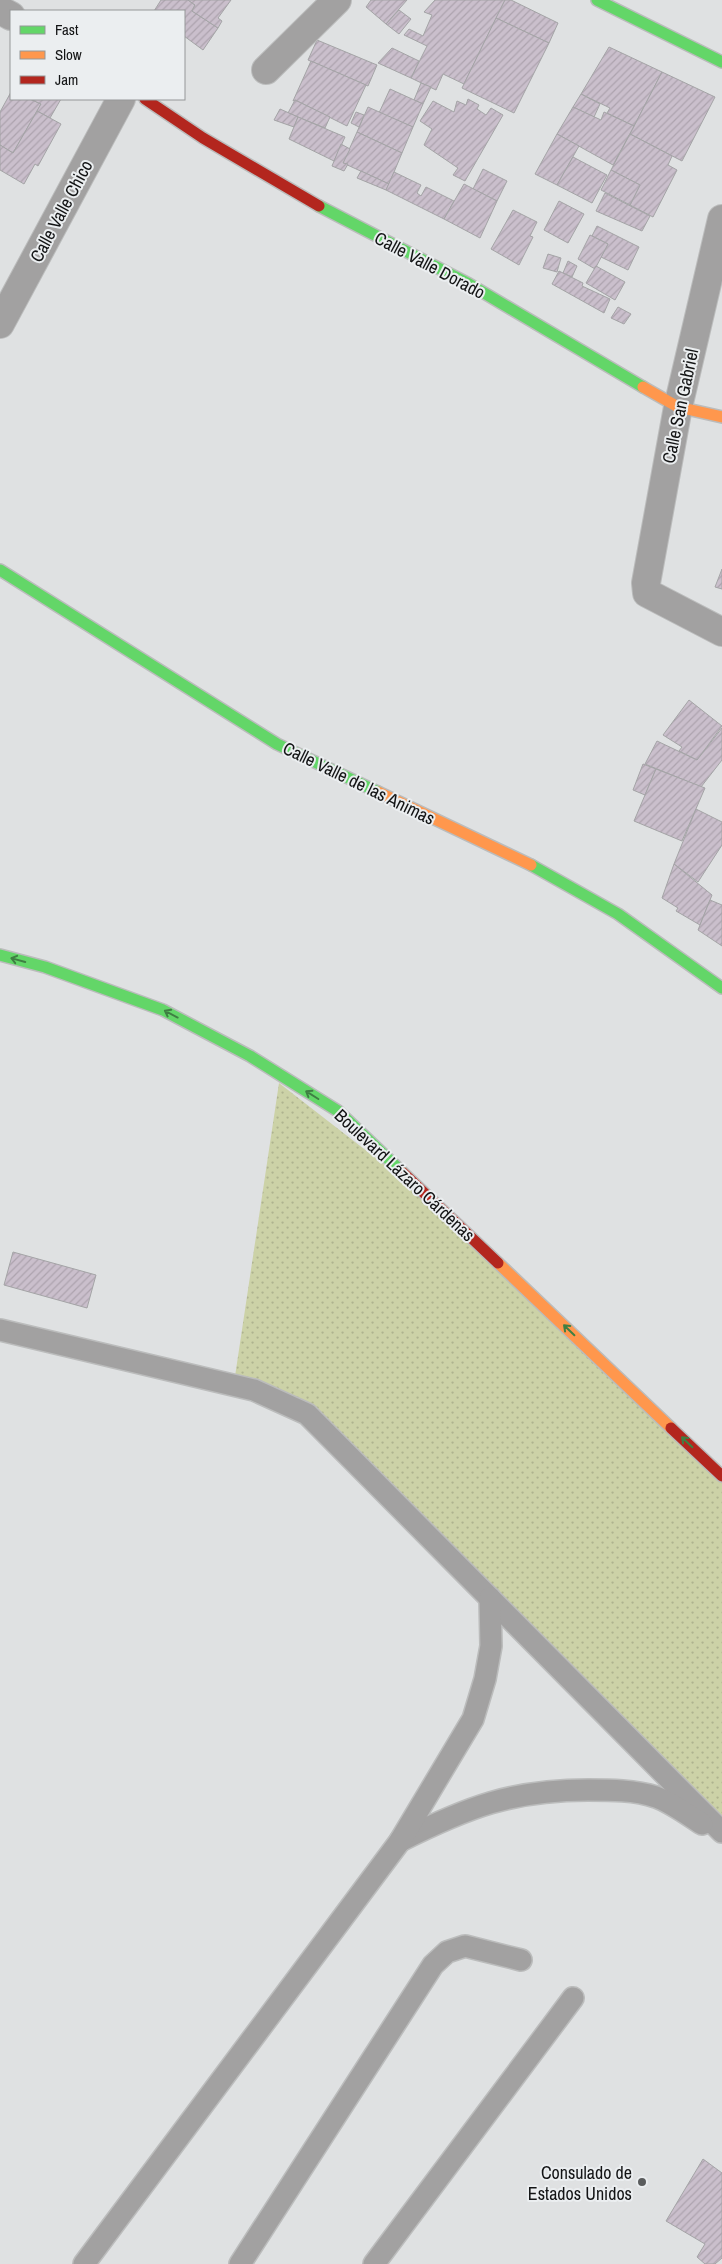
<svg xmlns="http://www.w3.org/2000/svg" width="722" height="2264" viewBox="0 0 722 2264" font-family="'Archivo Narrow',sans-serif">
<style>
.grass{fill:url(#grass-dots)}
.building{fill:url(#building-hatch);stroke:#a4a4a6}
.lines{fill:none;stroke-linecap:round;stroke-linejoin:round}
.lane-casing{stroke:#bbbcbc;stroke-width:24}
.street-casing{stroke:#bbbcbc;stroke-width:30}
.fast-casing{stroke:#bbbcbc;stroke-width:14}
.slow-casing{stroke:#bbbcbc;stroke-width:14}
.jam-casing{stroke:#bbbcbc;stroke-width:14}
.lane{stroke:#a2a1a1;stroke-width:21}
.street{stroke:#a2a1a1;stroke-width:28}
.fast{stroke:#63d668;stroke-width:11}
.slow{stroke:#ff974d;stroke-width:11}
.jam{stroke:#b3261e;stroke-width:11}
.oneway{stroke:#3f7f43}
.poi-dot{fill:#5a5c5d;stroke:#ebeef0;stroke-width:2}
.labels{text-anchor:middle;dominant-baseline:central;stroke-width:4;stroke-linejoin:round;paint-order:stroke}
.street-label{font-size:18px;fill:#131415;stroke:#ebeef0}
.poi-label{font-size:18px;fill:#131415;stroke:#ebeef0;text-anchor:end}
</style>
<defs>
<pattern id="grass-dots" width="8" height="8" patternUnits="userSpaceOnUse" patternTransform="scale(1.25)"><rect width="8" height="8" fill="#ccd2a7"/><path d="M2 2h.1M6 6h.1" fill="none" stroke="#aeb38f" stroke-width="1.8" stroke-linecap="round"/></pattern>
<pattern id="building-hatch" width="6" height="6" patternUnits="userSpaceOnUse" patternTransform="scale(1.25)"><rect width="6" height="6" fill="#cabfcc"/><path d="M-1 1l2-2M0 6l6-6M5 7l2-2" fill="none" stroke="#ada3ae"/></pattern>
</defs>
<rect width="100%" height="100%" fill="#dfe1e2"/>
<!-- grass -->
<path class="grass" d="M279,1083l125,97 318,301v354l-392,-395 -96,-57z"/>
<!-- building -->
<g class="building">
<path d="M161,0h27l7,5 -3,6 26,17 -15,22 -19,-14v-25h-30z"/>
<path d="M188,0h43l-13,18 4,3 -4,7 -26,-17 3,-6z"/>
<path d="M371,0h36l-21,24 -20,-17z"/>
<path d="M435,0h70l-41,84 -21,-10 -7,16 -25,-12 16,-32 -23,-11 5,-6 14,7 9,-21 -8,-3z"/>
<path d="M505,0h6l47,23 -9,20 -53,-25z"/>
<path d="M399,10l12,9 -12,15 -13,-10z"/>
<path d="M496,18l53,25 -35,70 -52,-25z"/>
<path d="M317,40l60,25 -9,21 -60,-26z"/>
<path d="M609,47l53,25 -28,54 -27,-13 3,-5 -29,-14z"/>
<path d="M392,48l27,13 -8,17 -33,-15z"/>
<path d="M311,61l55,24 -19,41 -52,-26 -2,1z"/>
<path d="M662,72l53,25 -33,64 -52,-27z"/>
<path d="M421,83l10,4 -8,17 -9,-4z"/>
<path d="M390,89l33,15 -10,23 -34,-14z"/>
<path d="M11,92v7h19l11,5 -28,49 -13,-8v-33z"/>
<path d="M581,94l19,10 -6,13 -21,-10z"/>
<path d="M30,99h31l-11,19 -13,-7 4,-7z"/>
<path d="M468,99l11,6 -2,4 9,6 5,-7 12,7 -38,66 -12,-6 5,-7 -34,-23 8,-16 -12,-8 13,-20 21,11 3,-11 9,4z"/>
<path d="M295,100l35,17 -5,11 -37,-15z"/>
<path d="M368,107l45,20 -11,26 -45,-21z"/>
<path d="M573,107l28,13 3,-8 30,14 -21,39 -56,-31z"/>
<path d="M280,109l18,8 -4,10 -20,-7z"/>
<path d="M37,111l24,13 -23,42 -3,-2 -11,20 -24,-14v-25l13,8z"/>
<path d="M356,112l8,3 -5,12 -8,-4z"/>
<path d="M298,117l47,20 -11,24 -45,-22z"/>
<path d="M357,132l45,21 -13,31 -46,-21z"/>
<path d="M557,134l22,12 -22,39 -22,-11z"/>
<path d="M630,134l42,22 -4,9 9,5 -24,47 -23,-12 10,-20 -29,-15z"/>
<path d="M341,144l9,5 -7,14 5,1 -4,7 -12,-5z"/>
<path d="M573,157l34,18 -15,28 -35,-18z"/>
<path d="M483,169l24,12 -10,20 -24,-12z"/>
<path d="M611,170l29,15 -10,20 -29,-15z"/>
<path d="M361,171l28,13 -3,6 -29,-12z"/>
<path d="M394,172l27,13 -4,8 4,3 5,-9 28,14 -10,18 -58,-29z"/>
<path d="M464,184l33,17 -17,37 -36,-19z"/>
<path d="M605,193l45,23 -8,15 -46,-20z"/>
<path d="M559,201l25,13 -16,29 -24,-13z"/>
<path d="M513,210l24,12 -7,14 3,1 -14,28 -28,-16z"/>
<path d="M597,226l42,21 -11,23 -27,-13 7,-13 -16,-8z"/>
<path d="M590,235l18,9 -13,25 -17,-10z"/>
<path d="M548,254l13,4 -4,14 -14,-4z"/>
<path d="M568,261l9,5 -5,11 -9,-4z"/>
<path d="M596,266l29,16 -10,18 -29,-17z"/>
<path d="M559,271l24,12 -1,3 28,13 -6,14 -52,-29z"/>
<path d="M618,307l13,7 -7,10 -13,-6z"/>
<path d="M722,569v20l-7,-2z"/>
<path d="M689,700l33,26 -25,34 -18,-9 3,-4 -19,-12z"/>
<path d="M722,728v32l-21,27 -56,-23 12,-23 40,19z"/>
<path d="M643,764l13,5 -11,26 -12,-5z"/>
<path d="M656,769l49,19 -23,53 -48,-20z"/>
<path d="M696,809l26,13v23l-24,37 -24,-18z"/>
<path d="M674,864l38,31 -12,30 -24,-14 2,-3 -16,-10z"/>
<path d="M710,900l12,5v41l-24,-16z"/>
<path d="M13,1252l83,23 -9,33 -83,-23z"/>
<path d="M703,2159l19,14v85l-7,6h-10l-8,-7 8,-13 -39,-23z"/>
</g>
<g class="lines">
<!-- lane casing -->
<g class="lane-casing">
<g id="lane">
<path d="M0,1330l254,60 53,24 415,418"/>
<path d="M400,1841c68,-34 112,-51 188,-51 22,0 47,0 68,7 16,6 32,18 46,27"/>
<path d="M84,2264l316,-423 73,-122 12,-40 6,-33 -1,-48"/>
<path d="M240,2264l193,-299 14,-13 18,-6 56,14"/>
<path d="M374,2264l199,-266"/>
</g>
</g>
<!-- street casing -->
<g class="street-casing">
<g id="street">
<path d="M0,10l11,6"/>
<path d="M266,70l71,-70"/>
<path d="M722,219l-44,188 -32,176 1,10 75,39"/>
<path d="M0,324l121,-225"/>
</g>
</g>
<!-- fast casing -->
<g class="fast-casing">
<g id="fast">
<path d="M597,0l125,62"/>
<path d="M319,206l150,78 174,103"/>
<path d="M0,570l277,174 101,48"/>
<path d="M531,865l87,49 104,74"/>
<path d="M0,955l45,12 118,43 87,46 88,55 64,61"/>
</g>
</g>
<!-- slow casing -->
<g class="slow-casing">
<g id="slow">
<path d="M643,387l35,20 44,10"/>
<path d="M378,792l153,73"/>
<path d="M498,1263l173,165"/>
</g>
</g>
<!-- jam casing -->
<g class="jam-casing">
<g id="jam">
<path d="M145,99l58,39 116,68"/>
<path d="M402,1172l96,91"/>
<path d="M671,1428l51,48"/>
</g>
</g>
<!-- lane -->
<use href="#lane" class="lane"/>
<!-- street -->
<use href="#street" class="street"/>
<!-- fast -->
<use href="#fast" class="fast"/>
<!-- slow -->
<use href="#slow" class="slow"/>
<!-- jam -->
<use href="#jam" class="jam"/>
</g>
<!-- one-way arrows -->
<defs><path id="oneway-shaft" d="M-6 0H5M1.5-3L5.5 0L1.5 3" fill="none" stroke-width="1.6" stroke-linecap="round" stroke-linejoin="round" transform="scale(1.25)"/></defs>
<g class="oneway">
<use href="#oneway-shaft" transform="translate(18 960) rotate(-165)"/>
<use href="#oneway-shaft" transform="translate(171 1014) rotate(-152)"/>
<use href="#oneway-shaft" transform="translate(312 1095) rotate(-148)"/>
<use href="#oneway-shaft" transform="translate(569 1330) rotate(-136)"/>
<use href="#oneway-shaft" transform="translate(687 1442) rotate(-136)"/>
</g>
<!-- markers -->
<circle class="poi-dot" cx="642" cy="2182" r="5"/>
<g class="labels">
<!-- street labels -->
<g class="street-label">
<text transform="translate(61 211) rotate(-62)">Calle Valle Chico</text>
<text transform="translate(430 265) rotate(28)">Calle Valle Dorado</text>
<text transform="translate(680 406) rotate(-78)">Calle San Gabriel</text>
<text transform="translate(359 783) rotate(26)">Calle Valle de las Animas</text>
<text transform="translate(405 1175) rotate(43)">Boulevard Lázaro Cárdenas</text>
</g>
<!-- poi labels -->
<g class="poi-label">
<text x="632" y="2172">Consulado de<tspan x="632" dy="21">Estados Unidos</tspan></text>
</g>
</g>
<!-- legend -->
<rect x="10" y="10" width="175" height="90" fill="#ebeef0" stroke="#959798"/>
<rect x="20" y="26" width="25" height="8" fill="#63d668" stroke="#959798"/>
<text x="55" y="35" font-size="15" fill="#131415">Fast</text>
<rect x="20" y="51" width="25" height="8" fill="#ff974d" stroke="#959798"/>
<text x="55" y="60" font-size="15" fill="#131415">Slow</text>
<rect x="20" y="76" width="25" height="8" fill="#b3261e" stroke="#959798"/>
<text x="55" y="85" font-size="15" fill="#131415">Jam</text>
</svg>
